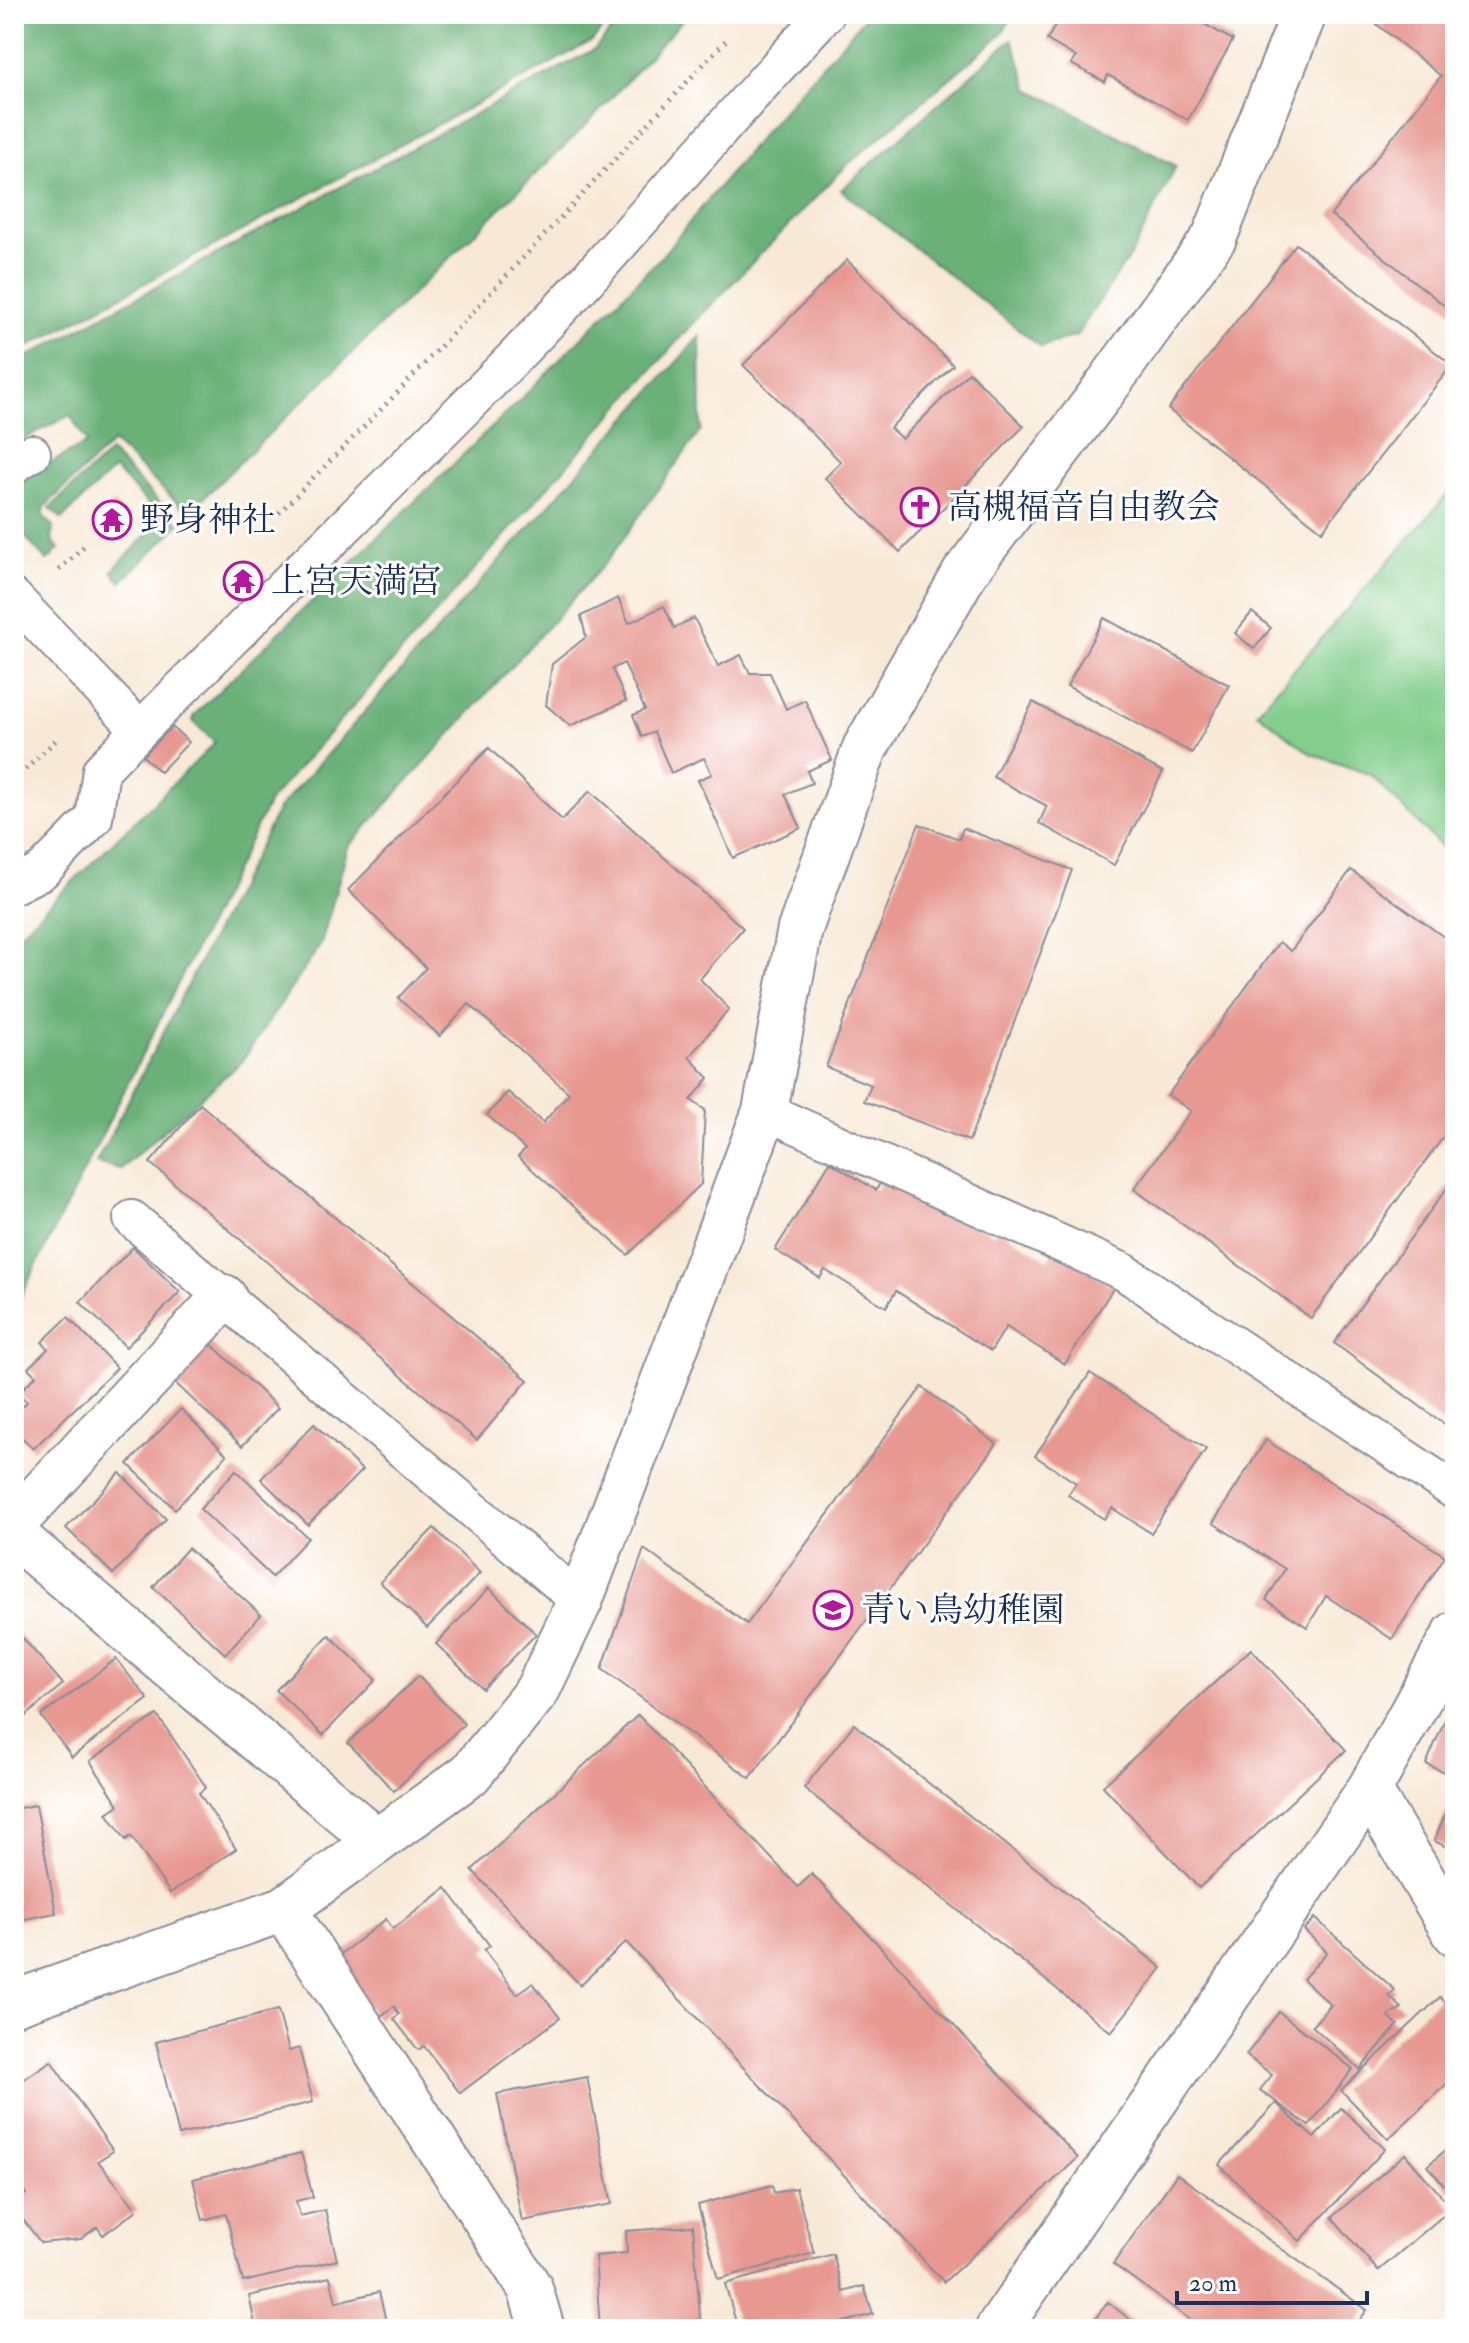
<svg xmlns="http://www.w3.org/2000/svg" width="1469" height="2343" viewBox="0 0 1469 2343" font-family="'IM FELL Double Pica','Noto Serif JP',serif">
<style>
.green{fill:#83ce8c;stroke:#4f7e75;stroke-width:2}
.forest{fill:#6ab178;stroke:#42706b;stroke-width:2}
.building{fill:#e79991}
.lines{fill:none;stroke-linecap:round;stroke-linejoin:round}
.service-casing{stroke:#8a8c9a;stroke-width:40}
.minor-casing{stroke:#8a8c9a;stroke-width:48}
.path{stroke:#8a8c9a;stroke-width:5;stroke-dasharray:2 6;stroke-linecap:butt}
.service{stroke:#fff;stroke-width:36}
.minor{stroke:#fff;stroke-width:44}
.labels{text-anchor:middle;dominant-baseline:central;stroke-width:6;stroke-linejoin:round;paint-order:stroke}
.poi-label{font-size:34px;fill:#1b2f5e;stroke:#fff;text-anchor:start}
</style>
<rect width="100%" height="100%" fill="#fff"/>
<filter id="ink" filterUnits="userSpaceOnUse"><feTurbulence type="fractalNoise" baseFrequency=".0125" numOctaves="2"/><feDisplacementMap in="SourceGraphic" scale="16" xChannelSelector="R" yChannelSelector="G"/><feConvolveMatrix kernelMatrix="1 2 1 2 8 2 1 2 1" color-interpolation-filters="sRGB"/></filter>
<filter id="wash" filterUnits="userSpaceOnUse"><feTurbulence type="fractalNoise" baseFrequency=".006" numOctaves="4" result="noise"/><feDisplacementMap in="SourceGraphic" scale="32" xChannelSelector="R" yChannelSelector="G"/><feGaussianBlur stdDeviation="1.8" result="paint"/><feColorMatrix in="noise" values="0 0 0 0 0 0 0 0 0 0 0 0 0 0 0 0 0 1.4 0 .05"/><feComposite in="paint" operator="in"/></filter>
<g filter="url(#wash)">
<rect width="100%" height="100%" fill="#f8e9d6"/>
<!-- green -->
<path class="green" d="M1455,486v375l-84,-86 -61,-22 -53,-41z"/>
<!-- forest -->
<g class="forest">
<path d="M14,14h601l-23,27 -578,313z"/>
<path d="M625,14h63l-94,103 -406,396 -75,-71 -68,64 -2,10 10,10 -1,14 7,9 -12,12c-30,-33 -33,-33 -33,-78l73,-40 -17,-28 -46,24 -10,-3v-72l581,-315z"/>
<path d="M868,14h146l-13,21 -154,130 -159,164 -418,471 -256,510v-371l201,-196 -22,-22 1,-6 329,-318 139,-141 102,-124z"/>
<path d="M1012,39l17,50 147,77 -44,87 -56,83 -35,11 -200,-157z"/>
<path d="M700,336l1,94 -94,131 -259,286 -27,97 -79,117 -121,108 -25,-6 183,-355z"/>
<path d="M110,452l70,72 -59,58 -9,-11 51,-52 -49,-50 -52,50 -12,-11z"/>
</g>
<g id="blocks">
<!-- building -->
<g class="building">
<path d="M1061,14h125l47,26 -45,80 -80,-45 -3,7 -34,-18 5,-7 -29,-17z"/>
<path d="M1364,14h91v300l-124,-99 110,-139z"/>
<path d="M1296,244l156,121 -130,166 -154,-122z"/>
<path d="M847,260l106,105 -63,63 12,11 67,-67 55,54 -124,126 -75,-74 16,-16 -98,-97z"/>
<path d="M114,503l15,15 -18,18 -16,-16z"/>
<path d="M618,598l11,25 35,-17 10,22 20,-10 24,48 23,-11 9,18h20l16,36 19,-9 27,60 -25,11 5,12 -27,11 16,34 -68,30 -35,-78 14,-6 -8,-16 -33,15 -17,-41 -12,5 -9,-22 12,-5 -21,-47 -12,6 14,32 -56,25 -24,-21 6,-41 34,-27 -5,-21z"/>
<path d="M1252,612l19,16 -17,21 -19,-16z"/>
<path d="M1104,618l125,67 -37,68 -125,-67z"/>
<path d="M1033,702l130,70 -49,93 -75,-42 8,-17 -54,-29z"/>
<path d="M172,727l17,15 -29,30 -17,-16z"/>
<path d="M489,748l73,72 28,-29 153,137 -43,51 29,30 -40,48 20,21 -18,22 14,10 -4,74 -73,71 -110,-98 7,-8 -38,-34 21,-23 35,31 26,-30 -100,-89 -29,32 -42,-38 28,-30 -78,-78z"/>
<path d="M919,824l40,15 4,-11 109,42 -103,271 -105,-40 7,-16 -45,-18z"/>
<path d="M1351,870l104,75v176l-144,197 -177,-129 57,-78 -23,-16 111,-153 12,9z"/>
<path d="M200,1104l328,276 -51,60 -327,-277z"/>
<path d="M830,1162l46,28 9,-15 59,38 4,-6 46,28 3,-7 51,32 7,-11 59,38 -49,77 -59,-37 -15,24 -95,-60 -10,16 -61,-37 -5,8 -45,-28z"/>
<path d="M1455,1177v255l-121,-89z"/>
<path d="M133,1247l47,45 -54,55 -46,-45z"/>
<path d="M68,1317l49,51 -84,81 -19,-20v-14l13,-13 -9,-9 18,-17 -8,-8 20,-19 -6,-7z"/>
<path d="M207,1340l71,68 -36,38 -71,-67z"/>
<path d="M1090,1373l116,76 -55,84 -39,-25 -8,11 -36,-24 8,-12 -41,-27z"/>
<path d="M922,1387l75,57 -247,334 -148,-109 42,-120 103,75z"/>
<path d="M181,1409l46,46 -52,54 -47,-45z"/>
<path d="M314,1424l48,46 -54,55 -47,-46z"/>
<path d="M1266,1440l179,116 -53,83 -66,-43 -19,31 -41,-27 19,-31 -72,-46z"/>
<path d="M236,1470l72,68 -36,39 -72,-68z"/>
<path d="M120,1473l46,46 -53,55 -47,-46z"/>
<path d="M434,1528l46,45 -53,55 -47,-46z"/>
<path d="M188,1548l73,67 -36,39 -72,-67z"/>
<path d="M489,1588l47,46 -53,55 -47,-45z"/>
<path d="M14,1628l49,56 -49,42z"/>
<path d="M329,1635l47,45 -53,55 -47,-45z"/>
<path d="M1251,1649l95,101 -147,138 -96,-102z"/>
<path d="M116,1659l32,40 -76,58 -31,-41z"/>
<path d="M418,1676l46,48 -70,67 -46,-48z"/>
<path d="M1455,1697v80l-29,-13z"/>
<path d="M157,1715l49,72 -7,6 37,56 -66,44 -39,-57 -5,4 -19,-27 12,-8 -29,-44z"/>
<path d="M638,1715l160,172 14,-13 266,284 -134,124 -318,-340 -46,43 -108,-115z"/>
<path d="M854,1724l308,244 -51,64 -307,-244z"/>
<path d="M1455,1791v60l-21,-10z"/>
<path d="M36,1805l20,108 -42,8v-112z"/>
<path d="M446,1888l44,58 -6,4 33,44 16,-11 27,35 -100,75 -36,-47 -6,4 -24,-31 5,-5 -5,-8 -17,13 -44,-59 53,-41 7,10z"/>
<path d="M1315,1918l80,72 -6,6 13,12 -14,8 10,9 -38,44 -48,-43 19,-21 -28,-26 24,-27 -23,-22z"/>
<path d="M1440,1997l15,16v63l-67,63 -47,-49z"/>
<path d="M278,2010l11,41 10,-3 14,54 -134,33 -23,-93z"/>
<path d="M1279,2012l74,57 -44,57 -49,-36 12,-15 -26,-20z"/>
<path d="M51,2061l62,90 -15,10 39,49 -34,25 -6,-8 -16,12 -40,4 -27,-35v-5l12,-9 -12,-18v-90z"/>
<path d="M587,2077l25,127 -90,17 -25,-127z"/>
<path d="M1276,2103l38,35 27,-30 44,41 -85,92 -81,-76z"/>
<path d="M1455,2142v55l-28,-31z"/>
<path d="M301,2153l12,44 -17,4 4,15 25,-6 12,50 -94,22 -17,-68 -23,6 -10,-41z"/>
<path d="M1405,2154l47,54 -74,63 -46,-54z"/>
<path d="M1177,2174l190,136 -14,19h-150l-90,-65z"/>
<path d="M772,2185l2,8 22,-5 18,65 -96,26 -20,-74z"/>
<path d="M693,2226l8,103h-101l-5,-73 32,-3 -1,-22z"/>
<path d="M833,2254l10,38 21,-6 9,28 -54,15h-81l-13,-45z"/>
<path d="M330,2277l6,25 43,-10 9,37h-132l-7,-33z"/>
<path d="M1108,2302l34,27h-55z"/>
<path d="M874,2321l2,8h-28v-1z"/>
</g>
</g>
</g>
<g filter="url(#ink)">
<use href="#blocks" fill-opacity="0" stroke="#8a8c9a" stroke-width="2"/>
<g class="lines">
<!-- service casing -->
<g class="service-casing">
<g id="service">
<path d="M14,465l18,-12"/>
<path d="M14,598l126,132"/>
<path d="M14,885l28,-14 52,-53 7,-48c131,-135 267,-264 399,-398 113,-115 215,-240 326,-358"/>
<path d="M765,1111l359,161 331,219"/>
<path d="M132,1219l448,382"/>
</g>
</g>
<!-- minor casing -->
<g class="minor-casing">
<g id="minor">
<path d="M14,1523l210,-226"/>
<path d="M14,1535l363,306"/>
<path d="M1369,1790l86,143"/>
<path d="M284,1909l246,379 12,41"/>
<path d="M14,2003l270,-94 186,-135 67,-83 43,-90 185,-490 35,-182 65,-181 101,-177 132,-173 116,-160 90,-224"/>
<path d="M998,2329l371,-539 86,-156"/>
</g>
</g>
<!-- path -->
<g class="path">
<path d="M279,513l119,-121 330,-354"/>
<path d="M59,570l25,-24"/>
<path d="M14,781l42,-41"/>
</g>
<!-- service -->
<use href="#service" class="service"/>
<!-- minor -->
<use href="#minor" class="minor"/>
</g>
</g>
<!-- icons -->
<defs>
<g id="church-ring" transform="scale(2)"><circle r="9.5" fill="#fff" stroke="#b5179e" stroke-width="1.5"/><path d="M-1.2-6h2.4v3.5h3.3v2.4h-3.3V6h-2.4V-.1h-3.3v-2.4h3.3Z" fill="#b5179e"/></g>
<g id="temple-ring" transform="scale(2)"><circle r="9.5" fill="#fff" stroke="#b5179e" stroke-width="1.5"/><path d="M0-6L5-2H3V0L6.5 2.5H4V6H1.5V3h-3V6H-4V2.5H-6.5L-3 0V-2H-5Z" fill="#b5179e"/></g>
<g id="school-ring" transform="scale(2)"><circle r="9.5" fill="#fff" stroke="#b5179e" stroke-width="1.5"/><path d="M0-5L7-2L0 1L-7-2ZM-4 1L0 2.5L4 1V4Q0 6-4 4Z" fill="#b5179e"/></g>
</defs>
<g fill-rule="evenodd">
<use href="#church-ring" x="920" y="507"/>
<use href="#temple-ring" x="112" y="520"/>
<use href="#temple-ring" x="243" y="581"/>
<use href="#school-ring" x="833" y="1610"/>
</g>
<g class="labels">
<!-- poi labels -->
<g class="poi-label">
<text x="948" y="507">高槻福音自由教会</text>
<text x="140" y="520">野身神社</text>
<text x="271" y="581">上宮天満宮</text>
<text x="861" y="1610">青い鳥幼稚園</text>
</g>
</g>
<!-- margin -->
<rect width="1469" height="2343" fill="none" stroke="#fff" stroke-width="48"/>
<!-- scale -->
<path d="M1177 2291v12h190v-12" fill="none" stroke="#1b2f5e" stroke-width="4"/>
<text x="1189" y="2291" font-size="24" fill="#1b2f5e" stroke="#ffffff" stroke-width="6" paint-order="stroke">20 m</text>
</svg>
